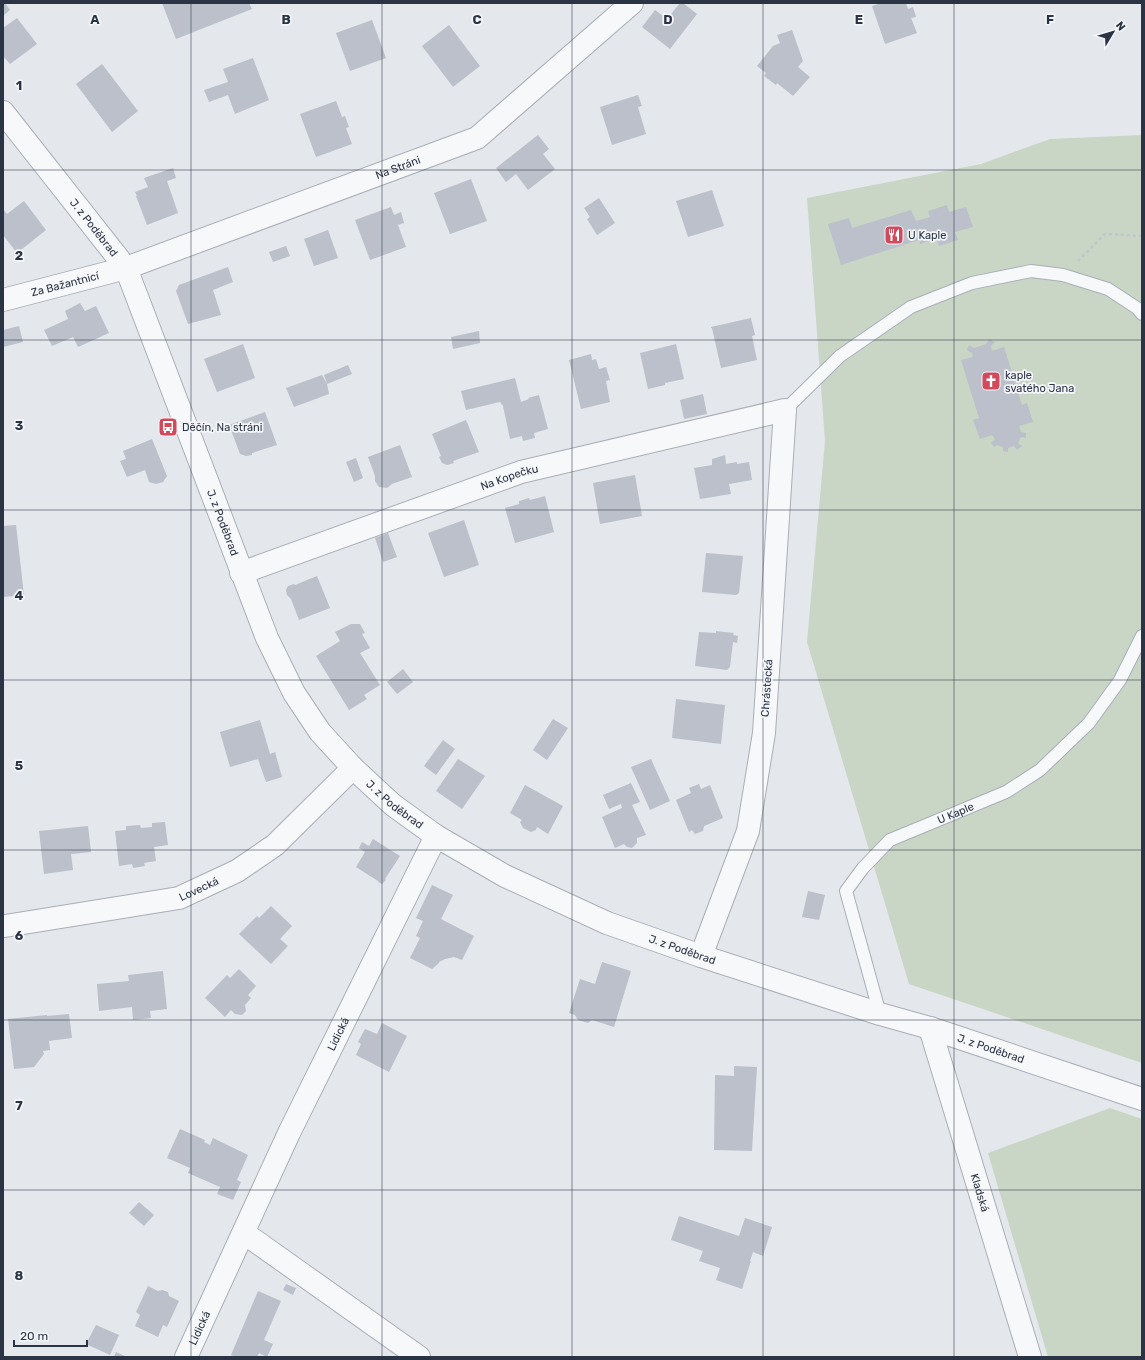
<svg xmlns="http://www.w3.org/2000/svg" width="1145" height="1360" viewBox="0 0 1145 1360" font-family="Rubik,sans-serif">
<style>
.green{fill:#c9d6c5}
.building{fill:#bbc0ca}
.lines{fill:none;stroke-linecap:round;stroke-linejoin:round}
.lane-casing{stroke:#a9aeb7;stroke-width:14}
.street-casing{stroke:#a9aeb7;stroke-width:24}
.path{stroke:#c2c5cb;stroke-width:2.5;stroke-dasharray:3 3;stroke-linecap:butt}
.lane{stroke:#f7f8fa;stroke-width:12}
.street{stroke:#f7f8fa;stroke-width:22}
.grid{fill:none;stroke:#2b3445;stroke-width:1;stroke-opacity:0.55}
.labels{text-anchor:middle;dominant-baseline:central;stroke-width:3.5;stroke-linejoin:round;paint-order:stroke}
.street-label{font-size:11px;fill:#2b3445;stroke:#f4f6f9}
.poi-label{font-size:11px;fill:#2b3445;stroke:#f4f6f9;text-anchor:start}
.grid-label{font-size:13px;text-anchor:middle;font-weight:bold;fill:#2b3445;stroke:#f4f6f9;stroke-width:3.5;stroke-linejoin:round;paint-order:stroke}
</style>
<rect width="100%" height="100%" fill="#e4e7ec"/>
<!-- green -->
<g class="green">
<path d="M1142,135v928l-233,-79 -102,-342 18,-201 -18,-243 174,-34 69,-25z"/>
<path d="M1110,1108l32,11v238h-94l-60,-204z"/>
</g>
<!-- building -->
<g class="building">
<path d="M3,3h2l5,7 -7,6z"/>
<path d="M162,3h87l3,6 -76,30z"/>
<path d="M680,3h3l14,11 -27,35 -28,-22 13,-17 12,9z"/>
<path d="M881,3h25l2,6 5,-2 3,10 -5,1 6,15 -32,11 -13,-38z"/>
<path d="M17,18l20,26 -27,20 -7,-8v-28z"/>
<path d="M372,20l14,38 -36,13 -14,-38z"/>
<path d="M449,25l31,41 -27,21 -31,-41z"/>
<path d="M792,30l11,31 -5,6 12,10 -17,19 -16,-13 -1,2 -12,-9 2,-3 -9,-7 16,-20 7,-3 -3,-8z"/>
<path d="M253,58l16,42 -34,14 -7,-19 -19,7 -5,-12 24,-8 -5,-13z"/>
<path d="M102,64l36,47 -26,21 -36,-48z"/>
<path d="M638,95l4,11 -4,1 8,27 -34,11 -12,-38z"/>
<path d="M336,101l6,16 3,-1 4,11 -3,1 6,16 -36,13 -16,-43z"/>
<path d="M538,135l11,14 -6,5 12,15 -27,21 -12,-16 -10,8 -10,-14z"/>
<path d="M173,168l3,10 -9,3 11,32 -31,12 -11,-29h1l-2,-4 13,-5 -4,-9z"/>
<path d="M471,179l16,42 -37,13 -16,-41z"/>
<path d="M712,190l12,36 -36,11 -12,-36z"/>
<path d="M599,198l16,25 -18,12 -10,-16 3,-2 -6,-9z"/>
<path d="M24,201l22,29 -29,23 -14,-18v-25h1l3,4z"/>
<path d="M947,205l2,7 17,-5 7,20 -18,5 3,8 -19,6 -2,-8 -17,6 -1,-4 -78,25 -13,-41 21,-6 3,10 59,-18 5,11 14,-4 -2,-6z"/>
<path d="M391,207l3,8 7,-3 3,11 -6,2 8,22 -36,13 -15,-40z"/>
<path d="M328,230l10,28 -24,8 -10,-27z"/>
<path d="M286,246l4,10 -17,6 -4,-10z"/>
<path d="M228,267l5,15 -20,8 8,25 -33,9 -12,-33 3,-6z"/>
<path d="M80,303l5,8 11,-5 13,27 -31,14 -5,-10 -21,9 -8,-16 24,-11 -3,-8z"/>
<path d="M751,318l4,17 -3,1 5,24 -36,8 -9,-40h-1v-1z"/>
<path d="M19,326l4,16 -20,5v-17z"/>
<path d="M479,331l1,12 -27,6 -2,-12z"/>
<path d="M989,339l6,3 -4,4 1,5 12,-4 18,58 5,-2 6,19 -14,4 2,6 5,1v5l-5,-1 -3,6 4,3 -5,4 -3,-4 -6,2v4l-5,-1v-4l-6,-2 -3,2 -3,-4 4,-4 -3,-4 -12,4 -7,-19 6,-2 -18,-58 12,-3 -1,-4 -5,-3 2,-5 5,3 12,-4z"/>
<path d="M243,344l12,34 -38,14 -13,-33z"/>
<path d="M676,344l8,35 -19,4v2l-17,4 -8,-36z"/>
<path d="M591,354l1,6 4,-1 3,10 7,-2 4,13 -4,1 4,21 -29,7 -12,-49z"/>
<path d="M348,365l4,9 -25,10 -3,-9z"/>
<path d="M322,375l5,9 2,10 -35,13 -8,-19z"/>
<path d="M515,378l6,24 8,-3 -1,-1 11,-3 9,34 -14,4 1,5 -12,3 -1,-5 -12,3 -7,-33 -3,-4 -34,8 -5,-19z"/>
<path d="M703,394l4,20 -23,5 -4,-19z"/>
<path d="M265,412l12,33 -25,8v2l-6,1 -6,-2 -11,-29z"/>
<path d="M466,420l13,32 -26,9 1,2 -7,2 -5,-2 -3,-6 2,-1 -9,-22z"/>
<path d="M152,439l15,37 -4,6 -7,2 -7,-2 -4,-12 -18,7 -7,-16 6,-2 -3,-8z"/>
<path d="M400,445l12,32 -20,7 -5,4 -8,-1 -4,-6v-5l-7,-19z"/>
<path d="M725,455l1,9 11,-2v2l12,-2 3,18 -23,4 2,10 -31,5 -6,-31 18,-3v-6z"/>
<path d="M356,458l7,20 -9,4 -8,-20z"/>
<path d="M635,475l7,41 -42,8 -7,-41z"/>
<path d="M545,496l9,36 -39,11 -10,-35 14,-4v-3l10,-3 1,2z"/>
<path d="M464,520l15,45 -35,12 -16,-44z"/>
<path d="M16,525l8,70 -21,2v-71z"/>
<path d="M388,533l9,24 -14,5 -8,-24z"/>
<path d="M706,553l37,3 -4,37 -3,2 -34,-3z"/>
<path d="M317,576l13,32 -31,12 -8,-21 -4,-4 -1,-5 2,-4 6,-2 1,1z"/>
<path d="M351,624h9l5,9 -3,1 8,14 -10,5 20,32 -16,10 3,4 -18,11 -33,-54 24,-15 -5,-9z"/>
<path d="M716,631l18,2 -1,2 5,1 -1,7 -4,-1 -3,25 -3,3 -32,-4 4,-34 17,1z"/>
<path d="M403,669l10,13 -16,12 -10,-12z"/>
<path d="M676,699l49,6 -4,39 -49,-6z"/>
<path d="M553,719l15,9 -21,32 -14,-10z"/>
<path d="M260,720l10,34 5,-2 7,25 -16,5 -8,-23 -28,8 -10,-35z"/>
<path d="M443,740l12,9 -19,26 -12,-9z"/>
<path d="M458,759l27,17 -23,33 -26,-18z"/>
<path d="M651,759l19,42 -20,9 -19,-43z"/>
<path d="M631,783l9,19 -8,3 14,30 -9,3v5l-5,5 -5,-1 -3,-3 -9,4 -13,-31 20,-9 -1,-4 -12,5 -6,-14z"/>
<path d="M699,784l2,5 9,-4 13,33 -19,8 -1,5 -8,3 -3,-4 -3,2 -13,-32 15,-7 -2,-5z"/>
<path d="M525,785l38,21 -15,28 -11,-7 -1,3 -5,2 -8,-4 -3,-6 2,-2 -12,-7z"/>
<path d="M165,822l3,23 -14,2 2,14 -12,2 1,3 -12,2 -1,-4 -13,2 -4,-35 11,-1v-4l14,-1 1,3 11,-1v-4z"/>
<path d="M88,826l3,26 -20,2 2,16 -29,4 -5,-43z"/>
<path d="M373,839l27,17 -15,23 1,1 -4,4 -4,-2v-1l-22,-14 9,-15 -6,-4 3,-6 7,4z"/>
<path d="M432,885l21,10 -12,24 33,17 -12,24 -8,-3 -9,2 -6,3v1l-7,6 -22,-11 10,-20 -4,-2 7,-15 -7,-3z"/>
<path d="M808,891l17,4 -6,25 -17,-3z"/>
<path d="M271,906l21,20 -12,13 8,7 -17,18 -32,-30 18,-18 2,2z"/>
<path d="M602,962l29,9 -17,56 -22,-7 -4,3 -10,-3 -3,-5 -6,-2 11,-34 15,5z"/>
<path d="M239,969l17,17 -8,9 3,3 -6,7 1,6 -4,4 -7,-1 -4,-4 -6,7 -20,-19 22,-23 3,3z"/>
<path d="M163,971l4,38 -17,2 1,7 -18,2 -1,-13 -33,4 -2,-27 32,-3 -1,-6z"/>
<path d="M69,1014l3,24 -23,3 1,9 -7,1 1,3 -10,13 -20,2 -6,-50 39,-4v1z"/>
<path d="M382,1023l25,13 -18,36 -33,-17 5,-11 -3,-2 7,-13 12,5z"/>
<path d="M734,1066l23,1 -5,84 -38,-1 1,-75 19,1z"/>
<path d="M180,1129l25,11 -1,2 6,3 3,-7 35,17 -11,25 4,2 -8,18 -16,-6 3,-7 -32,-14 2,-5 -23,-10z"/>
<path d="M139,1202l15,13 -10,11 -15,-13z"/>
<path d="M679,1216l60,20 6,-18 27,9 -9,29 -10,-4 -3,9h1l-9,28 -26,-9 4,-12 -21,-7 4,-10 -32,-11z"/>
<path d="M286,1284l10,4 -3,7 -10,-5z"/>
<path d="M148,1286l10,5 4,-1 6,2 1,4 10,5 -12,26 -4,-2 -5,12 -23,-11 5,-11 -4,-3z"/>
<path d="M258,1291l23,10 -17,39 9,4 -6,13 -8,-4 -2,4h-22l-4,-2z"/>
<path d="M96,1325l23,10 -9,20 -24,-11z"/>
<path d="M116,1352l11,5h-13z"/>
</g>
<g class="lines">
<!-- lane casing -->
<g class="lane-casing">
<g id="lane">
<path d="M785,410l55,-54 71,-49 61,-24 59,-12 32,4 45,14 29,19 5,6"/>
<path id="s1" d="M880,1014l-34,-123 17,-23 27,-28 116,-48 34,-22 49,-47 31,-43 22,-44"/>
</g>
</g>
<!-- street casing -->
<g class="street-casing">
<g id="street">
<path id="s2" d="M3,112l123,156 141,370 27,55 26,39 33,36 40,37 43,31 69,40 102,47 94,33 179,58 50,14 212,71"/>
<path id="s3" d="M3,300l123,-32 351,-130 155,-135"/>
<path id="s4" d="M241,573l280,-101 264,-62 -21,323 -16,98 -47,125"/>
<path id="s5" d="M5,926l174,-28 58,-27 38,-26 78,-77"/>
<path id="s6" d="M930,1028l100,329"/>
<path d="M244,1233l175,124"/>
<path id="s7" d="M186,1357l103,-224 147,-297"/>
</g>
</g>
<!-- path -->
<path class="path" d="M1078,261l27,-27 37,2"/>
<!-- lane -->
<use href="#lane" class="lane"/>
<!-- street -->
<use href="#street" class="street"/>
</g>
<!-- grid -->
<path class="grid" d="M191,3v1354M382,3v1354M572,3v1354M763,3v1354M954,3v1354M3,170h1139M3,340h1139M3,510h1139M3,680h1139M3,850h1139M3,1020h1139M3,1190h1139"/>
<!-- icons -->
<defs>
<g id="restaurant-square" transform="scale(1)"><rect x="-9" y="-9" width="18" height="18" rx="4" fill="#d1495b" stroke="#f4f6f9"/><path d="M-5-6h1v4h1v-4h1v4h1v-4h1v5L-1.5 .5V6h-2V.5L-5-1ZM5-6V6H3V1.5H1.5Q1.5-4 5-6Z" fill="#fff"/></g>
<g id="church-square" transform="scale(1)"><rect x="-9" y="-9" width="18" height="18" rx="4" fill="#d1495b" stroke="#f4f6f9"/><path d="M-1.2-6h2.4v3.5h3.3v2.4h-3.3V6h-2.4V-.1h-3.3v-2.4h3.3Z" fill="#fff"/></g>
<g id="bus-square" transform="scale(1)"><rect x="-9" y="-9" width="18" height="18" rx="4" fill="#d1495b" stroke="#f4f6f9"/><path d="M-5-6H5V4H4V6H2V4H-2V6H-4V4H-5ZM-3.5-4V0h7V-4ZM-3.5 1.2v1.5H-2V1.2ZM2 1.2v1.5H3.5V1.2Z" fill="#fff"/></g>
</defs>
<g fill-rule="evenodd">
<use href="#restaurant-square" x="894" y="235"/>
<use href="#church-square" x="991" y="381"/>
<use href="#bus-square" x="168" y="427"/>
</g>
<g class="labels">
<!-- street labels -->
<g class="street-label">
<text stroke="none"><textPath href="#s3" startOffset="417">Na Stráni</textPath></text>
<text stroke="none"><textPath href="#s2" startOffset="147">J. z Poděbrad</textPath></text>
<text stroke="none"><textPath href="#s3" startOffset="64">Za Bažantnicí</textPath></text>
<text stroke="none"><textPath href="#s4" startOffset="285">Na Kopečku</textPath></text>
<text stroke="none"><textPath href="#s2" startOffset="471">J. z Poděbrad</textPath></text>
<text transform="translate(767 688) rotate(-86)">Chrástecká</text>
<text stroke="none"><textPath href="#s2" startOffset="807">J. z Poděbrad</textPath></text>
<text stroke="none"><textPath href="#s1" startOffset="266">U Kaple</textPath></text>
<text stroke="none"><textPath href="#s5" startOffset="198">Lovecká</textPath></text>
<text stroke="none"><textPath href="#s2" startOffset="1131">J. z Poděbrad</textPath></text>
<text stroke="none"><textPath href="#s7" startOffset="357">Lidická</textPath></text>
<text stroke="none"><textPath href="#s2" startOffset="1455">J. z Poděbrad</textPath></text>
<text stroke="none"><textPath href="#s6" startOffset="172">Kladská</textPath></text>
<text stroke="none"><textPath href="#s7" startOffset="32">Lidická</textPath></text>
</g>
<!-- poi labels -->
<g class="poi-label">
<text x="908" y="235">U Kaple</text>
<text x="1005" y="375">kaple<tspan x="1005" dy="13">svatého Jana</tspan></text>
<text x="182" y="427">Děčín, Na stráni</text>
</g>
</g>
<g class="grid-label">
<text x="95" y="24">A</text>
<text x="286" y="24">B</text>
<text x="477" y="24">C</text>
<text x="668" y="24">D</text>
<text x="859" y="24">E</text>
<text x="1050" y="24">F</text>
<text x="19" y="90">1</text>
<text x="19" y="260">2</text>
<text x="19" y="430">3</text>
<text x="19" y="600">4</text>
<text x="19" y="770">5</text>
<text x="19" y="940">6</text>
<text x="19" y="1110">7</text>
<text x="19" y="1280">8</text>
</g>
<!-- border -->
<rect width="1145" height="1360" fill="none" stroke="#2b3445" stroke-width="8"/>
<!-- north arrow -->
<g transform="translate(1113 32) rotate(52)" stroke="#f4f6f9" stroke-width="3" paint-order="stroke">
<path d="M0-3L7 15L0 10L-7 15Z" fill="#2b3445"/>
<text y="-6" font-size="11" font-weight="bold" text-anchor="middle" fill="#2b3445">N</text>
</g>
<!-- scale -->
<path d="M14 1340v6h73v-6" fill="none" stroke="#2b3445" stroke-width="2"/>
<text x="20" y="1340" font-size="12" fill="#2b3445" stroke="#f4f6f9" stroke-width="3" paint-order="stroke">20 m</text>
</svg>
